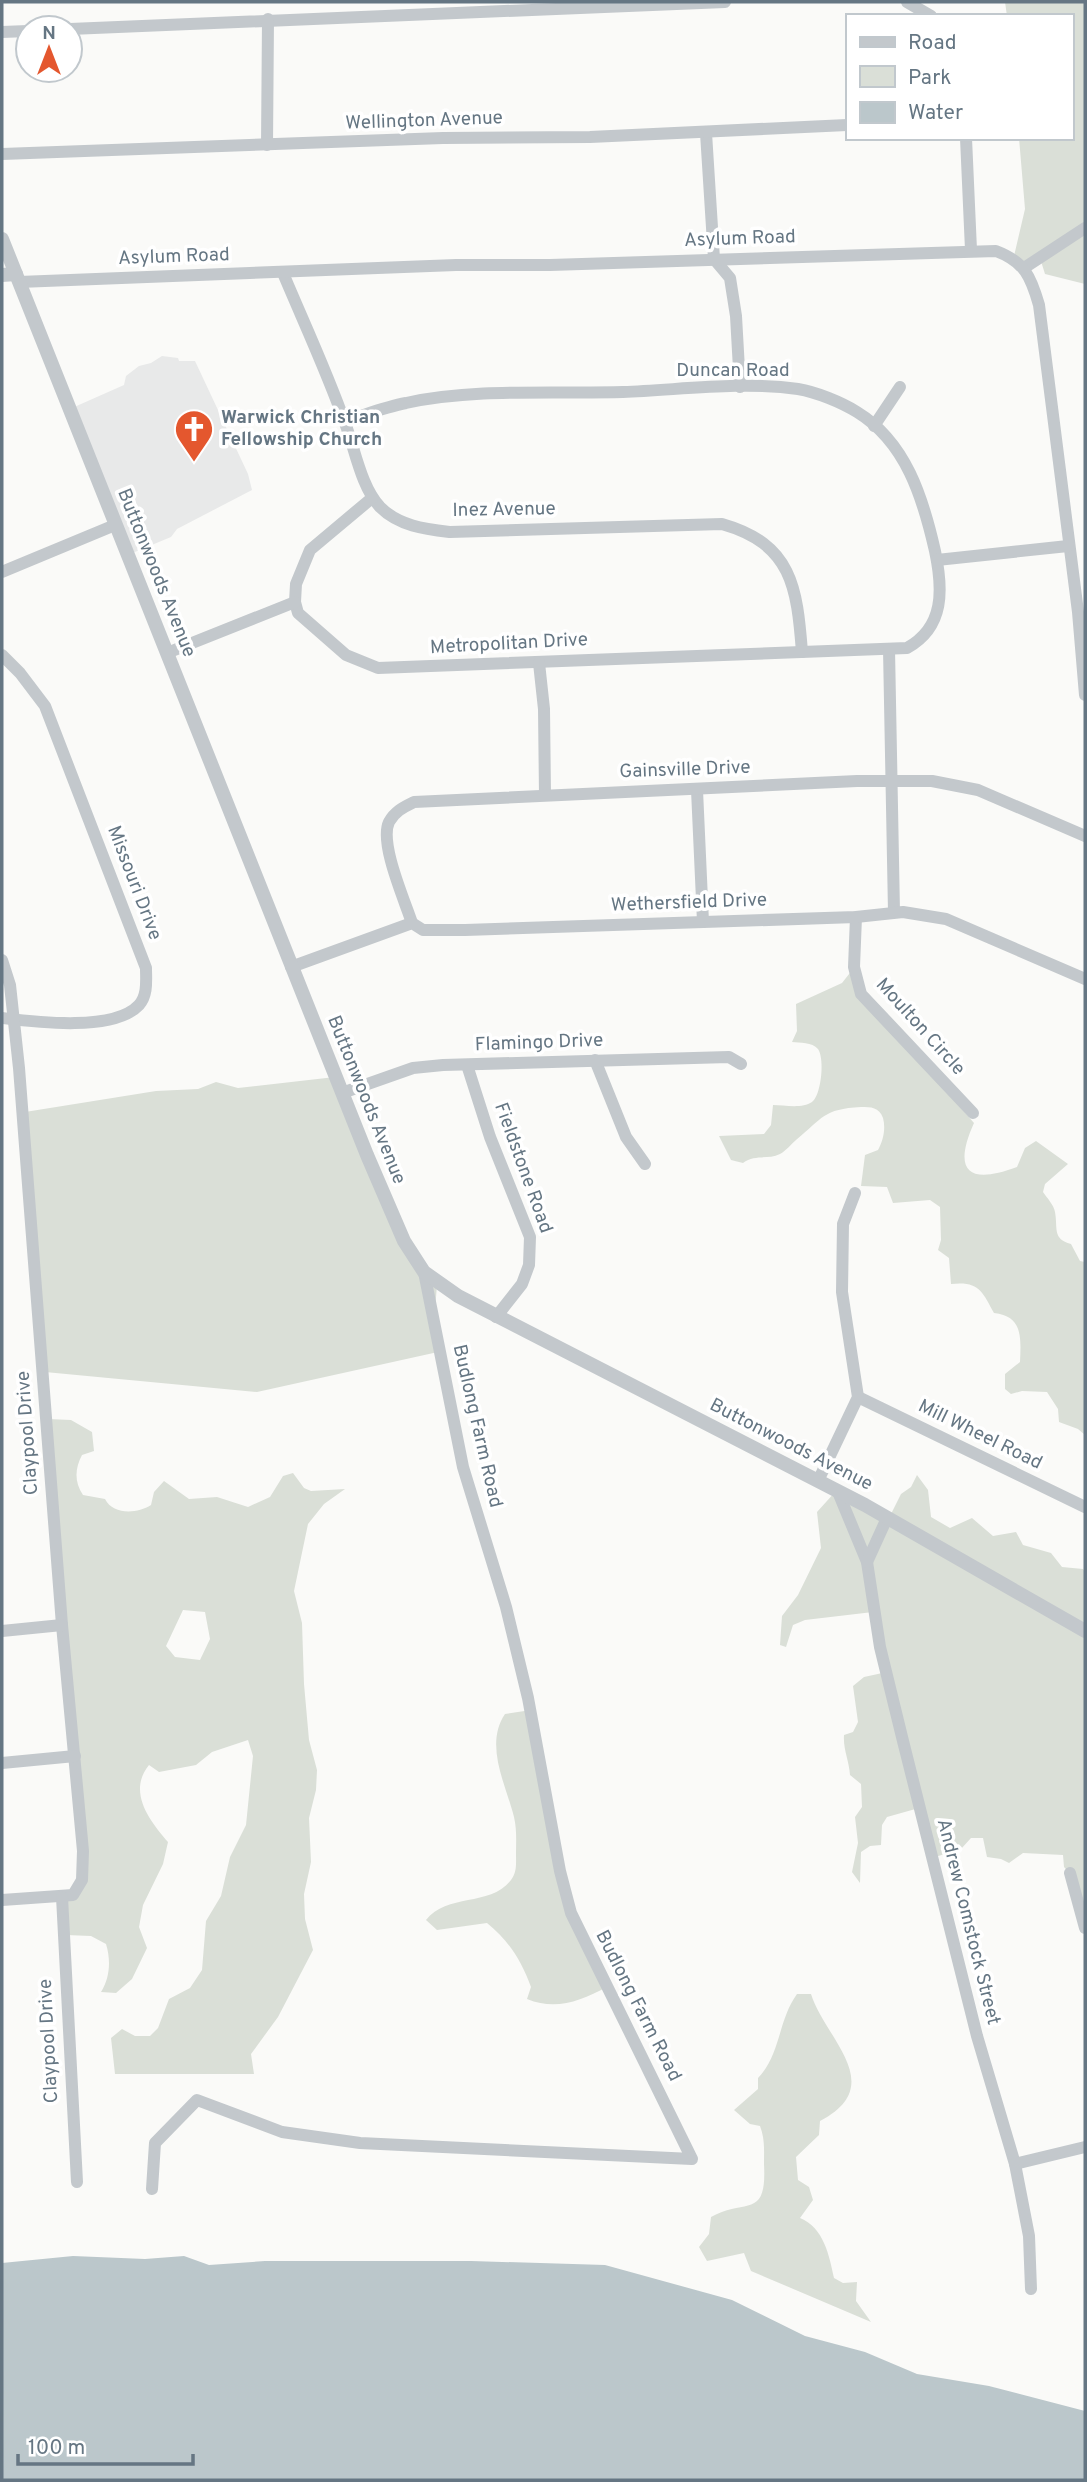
<svg xmlns="http://www.w3.org/2000/svg" width="1087" height="2482" viewBox="0 0 1087 2482" font-family="Overpass,sans-serif">
<style>
.built{fill:#e8e9e9}
.green{fill:#dadfd7;fill-rule:evenodd}
.water{fill:#bbc7cb}
.lines{fill:none;stroke-linecap:round;stroke-linejoin:round}
.minor{stroke:#c3c8cc;stroke-width:12}
.tertiary{stroke:#c3c8cc;stroke-width:14}
.labels{text-anchor:middle;dominant-baseline:central;stroke-width:7;stroke-linejoin:round;paint-order:stroke}
.street-label{font-size:19px;fill:#657683;stroke:#fff}
.poi-label{font-size:19px;font-weight:bold;fill:#657683;stroke:#fff;text-anchor:start}
</style>
<rect width="100%" height="100%" fill="#fafaf8"/>
<!-- built -->
<path class="built" d="M162,356l16,2 1,3h16l53,113 4,16 -75,39 -6,8 -41,17 -58,-146 52,-23 2,-9 13,-10 12,-3z"/>
<!-- green -->
<g class="green">
<path d="M1005,2h80v282l-40,-10 -5,-16 -14,9 -12,-11 11,-47 -6,-71h52v-122h-64z"/>
<path d="M853,969l9,26 112,128c-22,49 -5,62 43,44l8,-19 11,-7 32,23 -23,20 -2,8c4,6 11,13 12,20 3,16 -3,27 16,32l9,17 5,1v173l-7,-6 -19,-7 -1,-13 -11,-17 -25,-1 -11,3 -6,-5v-15l15,-12c1,-24 3,-46 -26,-49 -12,-22 -15,-32 -43,-29l-2,-26 -11,-8 3,-10 -1,-33 -10,-7 -37,3 -6,-16 -26,-1 4,-31 13,-5c5,-9 8,-21 5,-32 -4,-11 -12,-11 -22,-11 -38,2 -38,11 -65,33 -5,4 -10,11 -16,14 -12,6 -25,0 -37,9l-12,-3 -12,-24 45,-2 7,-9 2,-20c11,0 29,4 39,-3 9,-6 13,-43 6,-53 -6,-7 -18,-6 -26,-7l5,-11 -1,-27 46,-21z"/>
<path d="M335,1077l69,164 33,44 -3,37 4,30 -181,40 -212,-20 -20,-260 131,-21 42,-2 18,-7 22,6z"/>
<path d="M48,1419l23,1 21,12 2,19 -12,4c-7,13 -8,27 1,40l22,4c8,16 32,15 46,6l3,-13 10,-11 25,18 28,-2 31,10 22,-10 13,-21 10,-3 11,15 7,3 34,-2 -21,15 -16,20 -14,67 8,32 2,61 5,56 8,30 -1,20 -7,28 2,44 -7,32 1,25 8,31 -35,67 -27,37 3,20h-139l-4,-36 11,-9 13,7h15l8,-8 11,-29 21,-11 12,-18 4,-49 15,-25 9,-39 16,-32 7,-69 -5,-16 -36,12 -16,13 -37,7 -10,-7c-22,27 1,56 19,77l-5,22 -20,41 -4,22 8,21 -15,31 -16,14 -15,-1c9,-14 10,-32 5,-48l-15,-8 -25,-1v-38l16,-16zM183,1610l22,2 5,27 -10,21 -25,-3 -9,-11z"/>
<path d="M917,1475l11,15 3,27 19,11 22,-10 21,18 23,-4 7,13 28,8 11,14 21,2 2,3v345l-9,-37 -12,-13 -1,-12 -40,-2 -14,10 -8,-4 -14,-2 -4,-19h-12l-10,11 -26,8 -16,-49 -32,9 -5,8 -1,20 -11,1 -9,6 -1,31 -8,-11 6,-29 -3,-26 7,-10 -1,-23 -11,-9c-1,-15 -7,-25 -6,-40l9,-3 5,-10 -5,-36 11,-9 23,-5 -14,-60 -68,8 -12,5 -7,22 -6,-2 2,-29 16,-21 23,-47 -4,-36 19,-21 53,27 12,-24 10,-7z"/>
<path d="M531,1710l40,201 36,76c-27,14 -51,24 -80,12l4,-12c-10,-27 -22,-46 -44,-64l-50,7 -11,-10c21,-27 65,-13 85,-40 6,-8 5,-16 5,-26 0,-12 1,-24 -2,-37 -8,-32 -30,-72 -9,-103z"/>
<path d="M797,1994h14c14,45 78,91 9,127l-1,14 -23,22 2,23 11,7 4,13 -13,18c24,10 29,37 34,60l9,5 14,-1 -1,19 15,21 -120,-51 -7,-18 -37,8 -8,-14 10,-13 2,-17c35,-19 56,3 53,-53 0,-14 1,-25 -4,-38l-10,-2 -16,-14 24,-21v-11c23,-24 20,-58 39,-84z"/>
</g>
<!-- water -->
<path class="water" d="M73,2256l72,3 39,-3 25,9 56,-4h206l134,4 127,35 73,36 60,16 52,22 72,12 96,25v69h-1083v-217z"/>
<g class="lines">
<!-- minor -->
<g class="minor">
<path d="M907,2l24,14"/>
<path d="M70,29l655,-27"/>
<path d="M2,32l26,-1"/>
<path d="M706,133l8,126 16,19 6,38 4,71"/>
<path d="M966,138l5,112"/>
<path d="M267,145l1,-126"/>
<path d="M2,154l441,-16 147,-1 257,-12"/>
<path d="M1024,268l61,-40"/>
<path d="M283,273c21,50 44,99 62,150 10,26 16,64 35,84 19,19 45,22 70,25l272,-8c70,20 75,63 80,128"/>
<path d="M19,282l437,-17h94l446,-14c29,11 35,26 43,54l39,307 7,83"/>
<path d="M345,421c20,-6 40,-14 61,-18 69,-15 146,-9 217,-11 57,-2 118,-11 175,-3 18,3 43,13 59,23 49,30 66,86 78,139 8,38 10,76 -28,97l-529,20 -32,-13 -48,-42 -3,-11 1,-18 14,-34 62,-52"/>
<path d="M874,426l26,-39"/>
<path d="M937,560l131,-14"/>
<path d="M2,572l113,-47"/>
<path d="M889,649l5,263"/>
<path d="M167,653l128,-51"/>
<path d="M2,655l18,18 25,33 101,262c0,12 2,27 -7,37 -25,27 -104,17 -137,13"/>
<path d="M539,663l5,46 1,86"/>
<path d="M697,790l6,132"/>
<path d="M856,917l-2,50 7,27 112,119"/>
<path d="M412,923c-7,-22 -33,-80 -23,-101 6,-11 15,-15 25,-20l443,-21h75l46,9 107,46"/>
<path d="M2,960l8,25 9,83 43,557 21,226 -1,29 -9,15 -71,5"/>
<path d="M291,967l121,-44 11,7h42l391,-13 47,-5 43,7 139,60"/>
<path d="M595,1060l31,77 19,27"/>
<path d="M467,1065l23,72 40,100 -1,28 -7,19 -26,33"/>
<path d="M342,1093l71,-25 30,-3 286,-8 12,7"/>
<path d="M858,1397l227,110"/>
<path d="M818,1481l40,-84 -16,-105 1,-68 12,-31"/>
<path d="M838,1492l29,70 13,85 22,90 75,299 38,128 14,72 2,53"/>
<path d="M867,1562l20,-44"/>
<path d="M2,1631l60,-6"/>
<path d="M2,1763l73,-7"/>
<path d="M1070,1873l15,55"/>
<path d="M62,1897l15,285"/>
<path d="M1015,2164l70,-17"/>
<path d="M152,2189l3,-46 42,-43 85,32 78,11 332,16 -121,-246 -11,-42 -32,-173 -22,-91 -43,-140 -39,-195"/>
</g>
<!-- tertiary -->
<g class="tertiary">
<path d="M2,239l365,916 37,86 20,31 34,24 407,209 220,126"/>
<path d="M2,275l14,-1"/>
</g>
</g>
<!-- icons -->
<defs>
<g id="church-pin" transform="scale(2.0125)"><path d="M0 17L-7.5 6A9.5 9.5 0 1 1 7.5 6Z" fill="#e4572e" stroke="#fff"/><path d="M-1.2-6h2.4v3.5h3.3v2.4h-3.3V6h-2.4V-.1h-3.3v-2.4h3.3Z" fill="#fff"/></g>
</defs>
<g fill-rule="evenodd">
<use href="#church-pin" x="194" y="429"/>
</g>
<g class="labels">
<!-- street labels -->
<g class="street-label">
<text transform="translate(424 121) rotate(-2)">Wellington Avenue</text>
<text transform="translate(740 239) rotate(-2)">Asylum Road</text>
<text transform="translate(174 257) rotate(-2)">Asylum Road</text>
<text x="733" y="371">Duncan Road</text>
<text transform="translate(504 510) rotate(-1)">Inez Avenue</text>
<text transform="translate(156 573) rotate(68)">Buttonwoods Avenue</text>
<text transform="translate(509 644) rotate(-3)">Metropolitan Drive</text>
<text transform="translate(685 770) rotate(-2)">Gainsville Drive</text>
<text transform="translate(134 883) rotate(69)">Missouri Drive</text>
<text transform="translate(689 903) rotate(-2)">Wethersfield Drive</text>
<text transform="translate(920 1027) rotate(48)">Moulton Circle</text>
<text transform="translate(539 1043) rotate(-2)">Flamingo Drive</text>
<text transform="translate(366 1100) rotate(68)">Buttonwoods Avenue</text>
<text transform="translate(523 1168) rotate(70)">Fieldstone Road</text>
<text transform="translate(477 1426) rotate(77)">Budlong Farm Road</text>
<text transform="translate(28 1433) rotate(-94)">Claypool Drive</text>
<text transform="translate(980 1435) rotate(26)">Mill Wheel Road</text>
<text transform="translate(791 1445) rotate(27)">Buttonwoods Avenue</text>
<text transform="translate(968 1922) rotate(76)">Andrew Comstock Street</text>
<text transform="translate(638 2006) rotate(63)">Budlong Farm Road</text>
<text transform="translate(49 2041) rotate(-93)">Claypool Drive</text>
</g>
<!-- poi labels -->
<g class="poi-label">
<text x="221" y="418">Warwick Christian<tspan x="221" dy="22">Fellowship Church</tspan></text>
</g>
</g>
<!-- border -->
<rect width="1087" height="2482" fill="none" stroke="#657683" stroke-width="7"/>
<!-- legend -->
<rect x="846" y="14" width="228" height="126" fill="#ffffff" stroke="#c1c8cd" stroke-width="2"/>
<rect x="860" y="37" width="35" height="10" fill="#c3c8cc" stroke="#c1c8cd" stroke-width="2"/>
<text x="908" y="49" font-size="21" fill="#657683">Road</text>
<rect x="860" y="66" width="35" height="21" fill="#dadfd7" stroke="#c1c8cd" stroke-width="2"/>
<text x="908" y="84" font-size="21" fill="#657683">Park</text>
<rect x="860" y="102" width="35" height="21" fill="#bbc7cb" stroke="#c1c8cd" stroke-width="2"/>
<text x="908" y="119" font-size="21" fill="#657683">Water</text>
<!-- north arrow -->
<g transform="translate(49 49)"><circle r="33" fill="#ffffff" stroke="#c1c8cd" stroke-width="2"/>
<path d="M0-5L12 26L0 18L-12 26Z" fill="#e4572e"/>
<text y="-10" font-size="19" font-weight="bold" text-anchor="middle" fill="#657683">N</text>
</g>
<!-- scale -->
<path d="M18 2454v10h175v-10" fill="none" stroke="#657683" stroke-width="3.5"/>
<text x="28" y="2454" font-size="21" fill="#657683" stroke="#ffffff" stroke-width="5" paint-order="stroke">100 m</text>
</svg>
